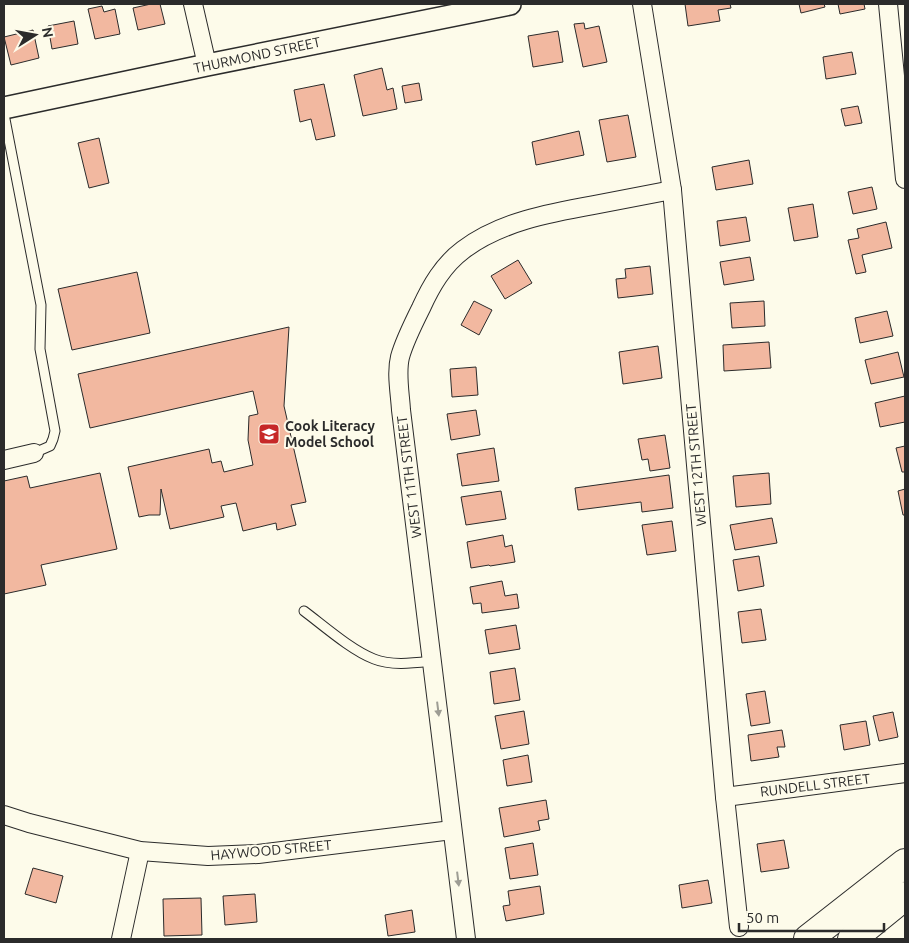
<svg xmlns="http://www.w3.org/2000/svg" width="909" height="943" viewBox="0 0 909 943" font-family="Ubuntu,sans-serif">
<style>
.building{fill:#f2b8a0;stroke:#2b2b2b}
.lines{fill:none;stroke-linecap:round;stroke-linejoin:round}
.service-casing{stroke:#2b2b2b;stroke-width:11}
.minor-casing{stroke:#2b2b2b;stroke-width:20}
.tertiary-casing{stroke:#2b2b2b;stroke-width:24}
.primary-casing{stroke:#2b2b2b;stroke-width:30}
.service{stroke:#fdfbea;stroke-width:9}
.minor{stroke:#fdfbea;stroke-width:18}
.tertiary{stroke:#fdfbea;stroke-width:21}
.primary{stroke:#fdfbea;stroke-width:28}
.oneway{fill:#9e9d94}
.labels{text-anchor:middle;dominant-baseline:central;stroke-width:4;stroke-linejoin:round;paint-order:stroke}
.street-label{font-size:14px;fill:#2b2b2b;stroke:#fdfbea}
.poi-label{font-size:14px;font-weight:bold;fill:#2b2b2b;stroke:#fdfbea;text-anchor:start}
</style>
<rect width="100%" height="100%" fill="#fdfbea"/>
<!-- building -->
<g class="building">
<path d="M151,4h9l5,20 -27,6 -5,-22z"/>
<path d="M685,4h45l1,4 -13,2 2,11 -32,5z"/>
<path d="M799,4h25l1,3 -24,6z"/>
<path d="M838,4h26l1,5 -25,5z"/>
<path d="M102,6l2,6 11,-3 5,25 -25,5 -7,-30z"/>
<path d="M74,21l4,23 -26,5 -4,-23z"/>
<path d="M584,23l1,6 14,-3 8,36 -24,5 -9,-43z"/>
<path d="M33,30l6,28 -28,7 -7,-28z"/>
<path d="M558,31l5,31 -30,5 -5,-31z"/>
<path d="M852,52l4,22 -30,5 -3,-22z"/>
<path d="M382,68l5,22 6,-2 4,21 -34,7 -9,-41z"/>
<path d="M419,83l3,17 -17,3 -3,-17z"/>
<path d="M324,84l11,52 -19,4 -5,-21 -11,3 -6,-32z"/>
<path d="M858,106l4,17 -17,3 -4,-17z"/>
<path d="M628,115l8,42 -29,5 -8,-42z"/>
<path d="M579,131l5,24 -48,10 -4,-23z"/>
<path d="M99,138l10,45 -20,5 -11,-45z"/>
<path d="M749,160l4,24 -37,6 -4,-23z"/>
<path d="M872,187l5,22 -24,5 -5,-22z"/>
<path d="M813,204l5,33 -24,4 -6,-33z"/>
<path d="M746,217l4,24 -30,5 -3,-25z"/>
<path d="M886,222l6,26 -30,7 4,17 -10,2 -8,-34 11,-2 -2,-9z"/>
<path d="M750,257l4,23 -30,5 -4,-23z"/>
<path d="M518,260l14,23 -27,16 -14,-23z"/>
<path d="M650,266l3,28 -35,4 -2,-19 10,-1 -1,-9z"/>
<path d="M137,272l13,61 -78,17 -14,-61z"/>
<path d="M474,301l18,9 -13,25 -18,-10z"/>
<path d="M764,301l1,25 -33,2 -2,-25z"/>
<path d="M887,311l6,25 -33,7 -5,-25z"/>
<path d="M289,327l-5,79 22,96 -15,3 5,20 -19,5 -1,-7 -33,8 -7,-28 -15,3 3,11 -54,12 -9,-40 -1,26h-11l-10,2 -11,-50 81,-18 3,14 9,-2 3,11 29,-7 -5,-25 1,-24 9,-2 -5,-23 -163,37 -12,-54z"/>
<path d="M769,342l2,26 -47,3 -1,-26z"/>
<path d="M658,346l4,32 -39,6 -4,-32z"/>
<path d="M898,352l6,25 -33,7 -6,-24z"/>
<path d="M476,367l2,28 -26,2 -2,-28z"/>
<path d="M905,396v26l-25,5 -5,-24z"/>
<path d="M476,410l4,25 -29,5 -4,-26z"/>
<path d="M665,435l5,33 -20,3 -2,-12 -6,1 -4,-21z"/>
<path d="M905,446v26h-3l-6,-24z"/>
<path d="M494,448l5,33 -37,5 -5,-32z"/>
<path d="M100,473l17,76 -76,16 5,20 -42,9v-113l23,-5 3,12z"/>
<path d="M769,473l2,31 -35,3 -3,-31z"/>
<path d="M669,475l4,33 -31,4 -1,-10 -63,8 -3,-22z"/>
<path d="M905,489v26h-2l-5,-24z"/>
<path d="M501,491l5,28 -40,6 -5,-28z"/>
<path d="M772,518l5,25 -42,7 -5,-25z"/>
<path d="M672,521l4,30 -29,4 -5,-30z"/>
<path d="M503,535l2,12 7,-2 3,17 -25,4 -1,-1 -18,3 -4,-26z"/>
<path d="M759,556l5,30 -26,5 -5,-31z"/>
<path d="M502,581l3,15 12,-2 2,14 -37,5 -1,-10 -8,1 -3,-17z"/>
<path d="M761,609l5,31 -24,3 -4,-31z"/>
<path d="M516,625l4,24 -31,5 -4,-24z"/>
<path d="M515,668l5,32 -26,4 -4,-32z"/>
<path d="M765,691l5,32 -19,3 -5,-32z"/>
<path d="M524,711l5,33 -28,5 -6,-33z"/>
<path d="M893,712l5,25 -19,4 -6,-25z"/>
<path d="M866,721l4,24 -26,5 -4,-25z"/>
<path d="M782,730l3,17h-8l2,10 -28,4 -3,-26z"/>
<path d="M528,755l4,27 -25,4 -4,-26z"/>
<path d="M546,800l3,19 -11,2 2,9 -36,7 -5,-29z"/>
<path d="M784,840l5,28 -28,4 -4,-28z"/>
<path d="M533,843l5,32 -28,4 -5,-31z"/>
<path d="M33,868l30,8 -7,27 -31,-9z"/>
<path d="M708,880l4,23 -30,5 -3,-23z"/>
<path d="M540,886l4,28 -38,7 -3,-15 7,-1 -2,-14z"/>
<path d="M255,894l2,28 -32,3 -2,-29z"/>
<path d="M201,898l1,37 -38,1 -1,-37z"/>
<path d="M412,910l3,22 -27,4 -3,-21z"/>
</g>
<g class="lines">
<!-- service casing -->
<g class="service-casing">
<g id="service">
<path d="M4,114l37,191 -1,44 15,82 -2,8 -3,7 -16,7"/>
<path d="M304,611c20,15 47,39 70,48 17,7 40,4 58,2"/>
</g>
</g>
<!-- minor casing -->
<g class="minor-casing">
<g id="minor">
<path d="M193,4l14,61"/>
<path d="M642,4l30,186 53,607 14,130"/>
<path d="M888,4l17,175"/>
<path d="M4,460l30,-7"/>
<path d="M725,797l180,-24"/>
<path d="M4,815l25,8 111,28 68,5 50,-2 194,-24"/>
<path d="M121,939l19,-88"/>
<path d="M466,939l-65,-529c-1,-17 -5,-37 -1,-53 4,-15 14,-35 21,-49 10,-22 22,-43 42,-58 37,-28 86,-37 131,-45 26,-5 52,-10 78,-15"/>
</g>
</g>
<!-- tertiary casing -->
<g class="tertiary-casing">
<path id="tertiary" d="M4,108l203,-43 303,-61"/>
</g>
<!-- primary casing -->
<g class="primary-casing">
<g id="primary">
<path d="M808,939l97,-76"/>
<path d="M852,939l53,-43"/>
</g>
</g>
<!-- service -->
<use href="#service" class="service"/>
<!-- minor -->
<use href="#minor" class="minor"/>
<!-- tertiary -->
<use href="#tertiary" class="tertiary"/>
<!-- primary -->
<use href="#primary" class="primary"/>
</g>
<!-- one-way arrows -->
<defs><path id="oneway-solid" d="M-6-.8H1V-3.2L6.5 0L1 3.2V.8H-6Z" transform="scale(1.25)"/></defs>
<g class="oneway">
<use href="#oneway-solid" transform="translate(438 709) rotate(83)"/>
<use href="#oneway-solid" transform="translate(458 879) rotate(83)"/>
</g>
<!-- icons -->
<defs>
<g id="school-square" transform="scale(1.125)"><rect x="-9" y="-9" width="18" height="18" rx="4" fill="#c62828" stroke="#fdfbea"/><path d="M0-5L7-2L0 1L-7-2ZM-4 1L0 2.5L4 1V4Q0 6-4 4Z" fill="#fff"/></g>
</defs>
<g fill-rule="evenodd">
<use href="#school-square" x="269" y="434"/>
</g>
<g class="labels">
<!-- street labels -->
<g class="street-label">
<text transform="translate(257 55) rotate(-12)">THURMOND STREET</text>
<text transform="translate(696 465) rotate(-95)">WEST 12TH STREET</text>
<text transform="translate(409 477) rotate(-97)">WEST 11TH STREET</text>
<text transform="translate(815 785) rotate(-7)">RUNDELL STREET</text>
<text transform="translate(271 850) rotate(-5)">HAYWOOD STREET</text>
</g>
<!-- poi labels -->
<g class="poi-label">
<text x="285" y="426">Cook Literacy<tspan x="285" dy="16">Model School</tspan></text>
</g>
</g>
<!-- border -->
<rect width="909" height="943" fill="none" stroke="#2b2b2b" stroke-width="10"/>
<!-- north arrow -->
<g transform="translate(35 35) rotate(79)" stroke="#fdfbea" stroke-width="4" paint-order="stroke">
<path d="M0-4L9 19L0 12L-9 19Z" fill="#2b2b2b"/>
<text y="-8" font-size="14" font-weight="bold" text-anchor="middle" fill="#2b2b2b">N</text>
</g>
<!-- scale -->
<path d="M739 923v8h145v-8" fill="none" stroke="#2b2b2b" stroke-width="2.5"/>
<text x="746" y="923" font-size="15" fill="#2b2b2b" stroke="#fdfbea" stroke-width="4" paint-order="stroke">50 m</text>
</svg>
